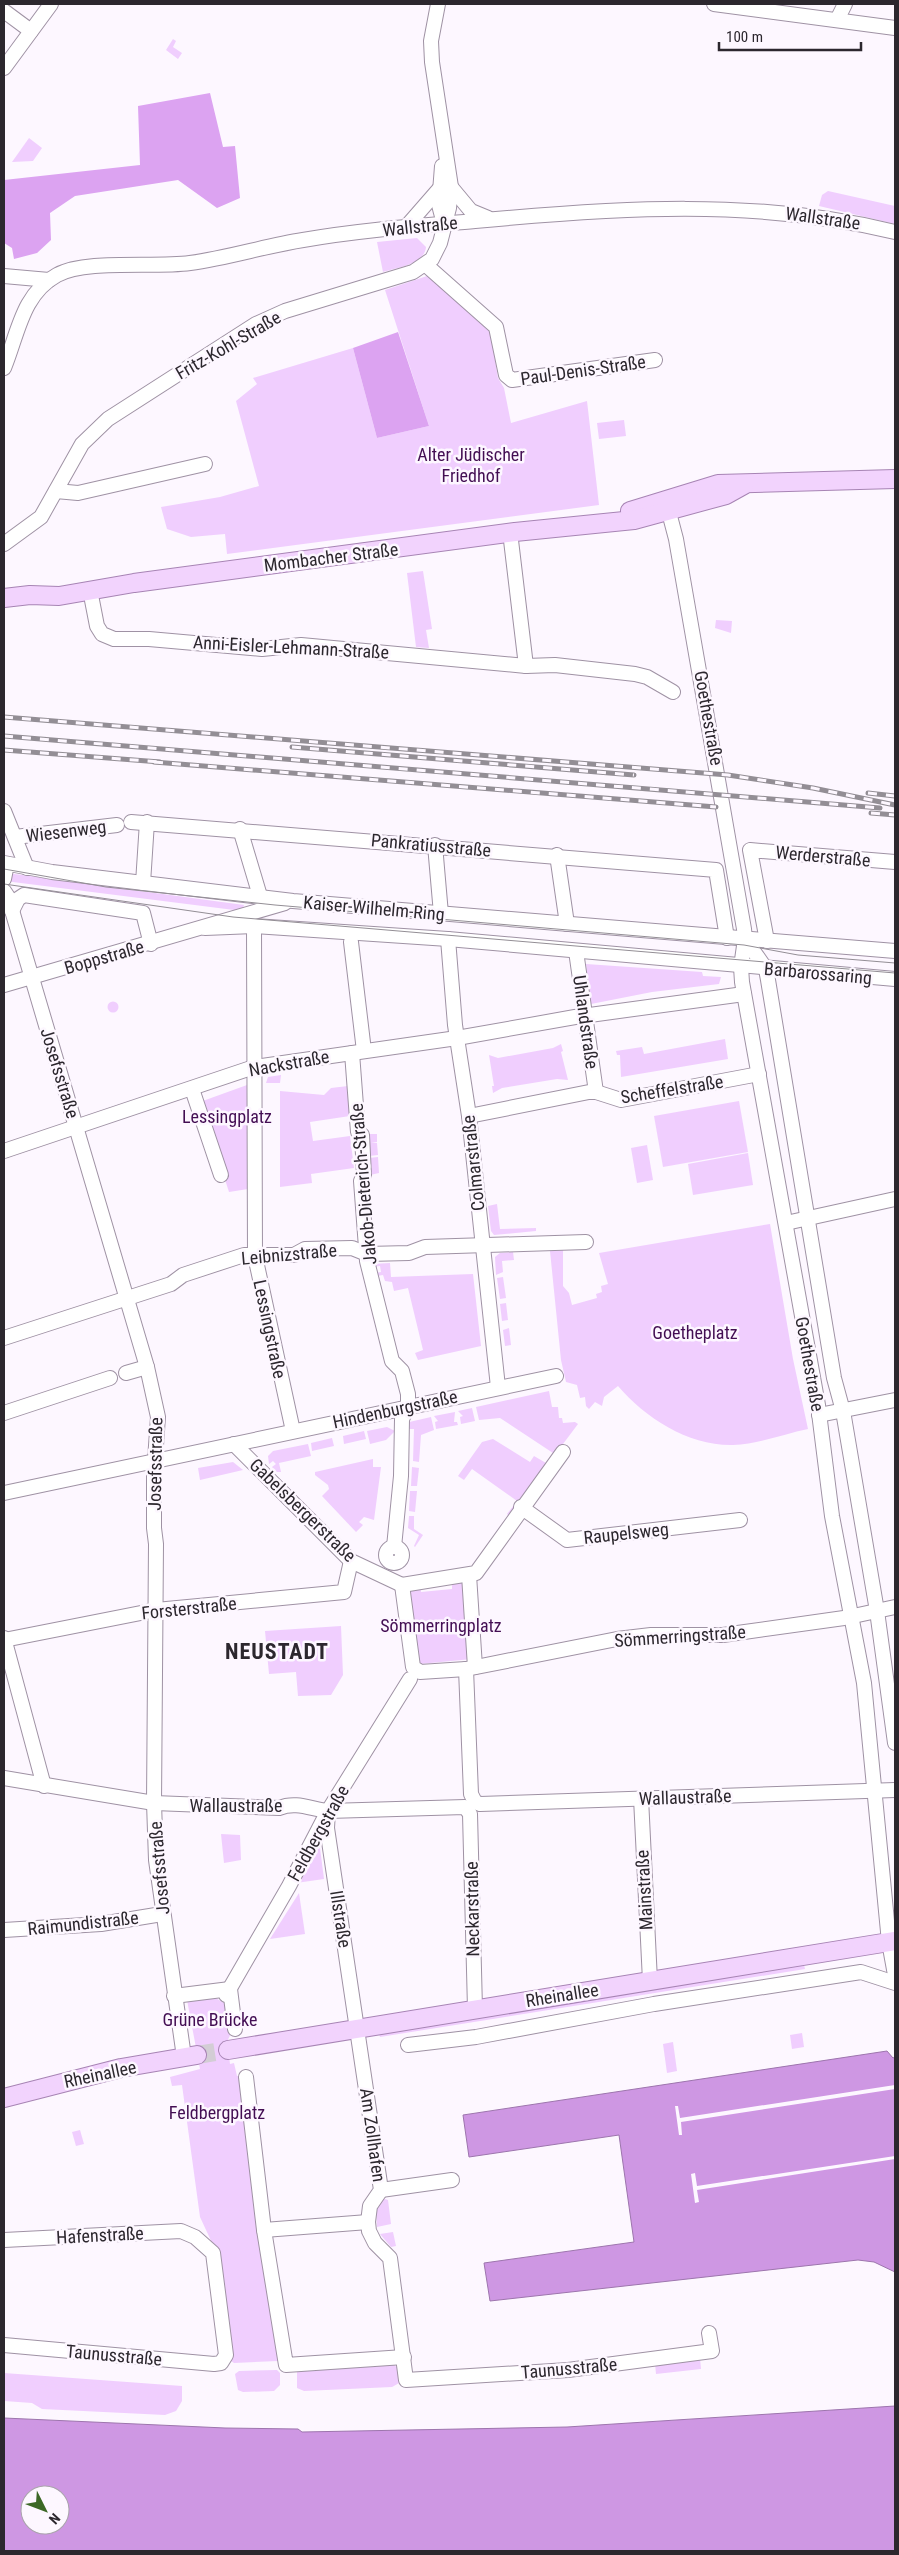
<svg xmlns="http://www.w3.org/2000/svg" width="899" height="2555" viewBox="0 0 899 2555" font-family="'Roboto Condensed',sans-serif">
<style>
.green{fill:#f0cefe}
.forest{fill:#dca3f1}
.water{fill:#ce97e3;stroke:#9d75ad;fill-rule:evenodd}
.pier{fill:#fdf7ff}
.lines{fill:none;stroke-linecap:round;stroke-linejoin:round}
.major-tunnel{stroke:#d3cdd5;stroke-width:18;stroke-dasharray:18 9;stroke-linecap:butt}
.minor-casing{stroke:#9f92a4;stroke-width:16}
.major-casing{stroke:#a784b4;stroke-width:20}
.minor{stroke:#fff;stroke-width:14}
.major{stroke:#f2d3fd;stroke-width:18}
.tram{stroke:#938e95;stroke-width:1}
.rail-casing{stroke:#938e95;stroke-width:5}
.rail{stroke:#fdf7ff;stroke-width:3;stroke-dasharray:9;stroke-linecap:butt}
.labels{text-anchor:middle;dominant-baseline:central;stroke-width:5;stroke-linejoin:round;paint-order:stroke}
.street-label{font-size:18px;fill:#2c272e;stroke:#fdf7ff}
.park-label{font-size:18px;fill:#430e53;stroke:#fdf7ff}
.district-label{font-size:22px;font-weight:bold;letter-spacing:1px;fill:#2c272e;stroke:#fdf7ff}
</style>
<rect width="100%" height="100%" fill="#fdf7ff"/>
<!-- green -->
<g class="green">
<path d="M173,39l3,2 -3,6 9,6 -4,6 -12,-9z"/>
<path d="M29,138l13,10 -9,13 -21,1z"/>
<path d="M828,191l67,15v18l-76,-18 3,-11z"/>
<path d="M417,238l9,9c-1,17 -30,21 -43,25l-6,-30z"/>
<path d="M427,276l63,54 8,48 6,10 7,35 76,-22 12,104 -372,49 -2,-20 -34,3 -24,-8 -6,-22 59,-10 39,-11 -23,-85 21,-17 -4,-6 100,-30 24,90 52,-12 -44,-136z"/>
<path d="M624,420l2,16 -27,3 -2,-16z"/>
<path d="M423,571l9,58 -6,1 3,18 -13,-1 -9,-74z"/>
<path d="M716,620l16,1 -1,12 -16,-5z"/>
<path d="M7,873l237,32 -2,6 -237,-30z"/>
<path d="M586,964l116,8 1,4 18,1 -2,7 -67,8 -61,12z"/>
<circle cx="113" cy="1007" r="5.5"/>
<path d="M725,1039l3,20 -107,18 -1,-22h-3l-1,-4 26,-4 2,7z"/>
<path d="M561,1044l2,7 -2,1 7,28 -11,-1 -55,9 -9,5 -1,-7h2l-5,-31 9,3 55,-10z"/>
<path d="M281,1075l-1,8h-14l2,-6z"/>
<path d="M247,1085l1,104 -19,3 -29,-90z"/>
<path d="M348,1086l2,30 -40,6 3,19 37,-5 4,32 -43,6 1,9 -32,4v-96l44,4 7,-7z"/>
<path d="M739,1101l9,51 -85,15 -9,-51z"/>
<path d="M369,1134h8v8h-6l6,1 1,12 -9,1z"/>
<path d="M647,1145l6,35 -16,3 -6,-35z"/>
<path d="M748,1153l5,32 -60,10 -5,-31z"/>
<path d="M378,1157l1,16 -9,2v-6l2,-1 -3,-10z"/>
<path d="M497,1204l3,25 36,-1v3l-42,4 -3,-4 -3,-25z"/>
<path d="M770,1224l23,135 15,70c-24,5 -50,15 -75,16 -44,1 -88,-27 -115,-59l-14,11 -2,9 -7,-4 -6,7 -3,-3 -1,-9 -5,1 -3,-13 -11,-3 -5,-22 -11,-109 13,-1v36l6,7 3,12 25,-7 -1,-4 6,-2 -1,-6 7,-2 -9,-31z"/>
<path d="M513,1252l1,8 -12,1 1,11 -7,3 -1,-18 5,-4z"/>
<path d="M390,1263l1,14 82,-3 8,72 -63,14 -3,-7 8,-3 -15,-62 -14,3 -2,-9 -7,-1 -2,-6 -6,1 -3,-3 7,-1 -1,-6 -7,1 -1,-3z"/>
<path d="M503,1277l3,21 -6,1 -3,-21z"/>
<path d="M506,1303l2,17 -6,1 -2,-17z"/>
<path d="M509,1328l2,17 -6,1 -2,-16z"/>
<path d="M549,1391l3,16h6l1,11h3l1,5 12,-1 3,2 -69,92 -2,-2 10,-13 -45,-32 -8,11 -6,-4 24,-34 11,-3 37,23 4,-6 12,7 7,-10 -53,-35 -21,2 -3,-13z"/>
<path d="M472,1408l3,13 -14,3 -1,-7 3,-1 -5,-5z"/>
<path d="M455,1412l-1,10h3l1,3 -22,4 -1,-7 3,-1 -4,-5z"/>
<path d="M431,1417l3,13 -13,5 -2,27 -6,-1 1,-32h-10l1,-6z"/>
<path d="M387,1427l8,4 -9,9 -16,4 -3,-13z"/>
<path d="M364,1431l2,8 -22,5 -1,-8z"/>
<path d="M332,1438l2,8 -22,5 -1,-8z"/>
<path d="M308,1444l3,12 -32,7 2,9h-4l-5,-5 4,-3 -3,-3 -4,3 -1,-8 5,-5z"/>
<path d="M373,1459v8h8l-7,53 -10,-3 -5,5 4,3 -7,7 -34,-36 7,-7 -1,-4 -13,-10v-3z"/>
<path d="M233,1462l10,8 -43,10 -2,-12z"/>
<path d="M412,1467l7,1 -2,18h-6z"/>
<path d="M410,1491h7l-2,21 -6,-1z"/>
<path d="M409,1516h5v13l9,6 -8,12 -1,-1 5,-11 -11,-7z"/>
<path d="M465,1579l7,80 -52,5 -3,-2 -9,-77 12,-1 1,8 31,-3v-8z"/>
<path d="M341,1626l2,49 -12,20 -33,1 -2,-24 -27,2 -4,-43z"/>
<path d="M221,1834l19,1 1,25 -17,3z"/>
<path d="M316,1848h4l4,31 -28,4z"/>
<path d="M299,1893l6,41 -35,5z"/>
<path d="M804,1965l1,4 -425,68 -1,-3z"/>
<path d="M211,1995l16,10 4,28 -4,9 3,22 4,-1 3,13 8,-1 33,286 -44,2 -3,-2 -18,-116 -13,-28 -18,-132 -10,1 -2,-9 30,-8 -13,-69z"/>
<path d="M802,2033l2,14 -12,2 -2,-14z"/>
<path d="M673,2042l4,29 -10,2 -4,-29z"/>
<path d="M80,2130l4,14 -8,2 -4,-14z"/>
<path d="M382,2198l6,2 3,24 -14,3 -1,-17z"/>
<path d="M393,2232l3,14 -5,1 -11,-13z"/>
<path d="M700,2358l1,11 -45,5 -1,-11z"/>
<path d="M393,2364l6,5 2,13 -9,5 -88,4 -7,-3v-18z"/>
<path d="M277,2370l3,3v12l-6,6 -31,1 -5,-2 -3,-16 4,-3z"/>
<path d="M4,2373l178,13v15l-6,10 -11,4 -123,-6 -10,-6 -28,-2z"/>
</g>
<!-- forest -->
<g class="forest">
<path d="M210,93l13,54 12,-1 5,52 -23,10 -39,-28 -103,16 -25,17 1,27 -14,13 -23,6 -2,-11 -8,-5v-63l136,-15 -2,-59z"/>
<path d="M398,332l31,94 -52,12 -24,-90z"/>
</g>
<!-- water -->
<g class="water">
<path d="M887,2051l6,7 2,-1v215l-21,-10 -16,-2 -368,41 -6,-38 150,-21 -15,-107 -150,22 -6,-42z"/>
<path d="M895,2406v145h-891v-133l221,10 73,1 4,3 265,-5zM30,2495h30v30h-30z"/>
</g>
<!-- pier -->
<g class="pier">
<path d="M895,2085v4l-214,33 1,13h-3l-4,-29h3l2,12z"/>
<path d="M895,2156v3l-198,31 2,12 -4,1 -4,-29 4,-1 2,13z"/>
</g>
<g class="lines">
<!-- major-tunnel -->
<path class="major-tunnel" d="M197,2055l31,-5"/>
<!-- minor casing -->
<g class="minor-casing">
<g id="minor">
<path d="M714,4l181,24"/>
<path d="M4,11l27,20"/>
<path d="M837,20l8,-16"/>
<path d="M4,68l47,-64"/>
<path d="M442,166l-3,39 5,19"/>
<path d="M451,187l20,24 17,7"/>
<path d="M406,227l34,-39"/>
<path d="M426,265l70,62 10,48 6,5 143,-20"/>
<path d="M4,276l45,4"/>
<path d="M4,368c14,-34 18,-74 53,-93 29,-16 97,-7 133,-12 38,-5 75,-17 113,-23 57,-10 115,-14 172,-19 140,-13 282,-23 420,11"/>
<path d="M56,491l22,2 127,-29"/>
<path d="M666,501l10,38 68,390 1,10 -4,28 1,15 76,423 14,111 32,167 25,259 6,33"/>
<path d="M510,532l16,134"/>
<path d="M4,544l37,-27 41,-73 26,-25 148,-95 29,-13 128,-39 19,-13 8,-16 9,-35 2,-21 -19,-125 -1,-21 7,-37"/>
<path d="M90,590l7,36 5,8 12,5h35l113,10 39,-4 225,21 29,-1 80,9 12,3 26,15"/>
<path d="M4,811l23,57"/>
<path d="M131,822l585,48 11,68"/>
<path d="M240,829l20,67"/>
<path d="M15,837l102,-12"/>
<path d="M435,845l6,69"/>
<path d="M557,855l10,69"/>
<path d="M4,863l48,9 241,29 602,50"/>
<path d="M4,879l3,-15"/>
<path d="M143,883l4,-61"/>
<path d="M4,891l4,6 139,470 11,50 -4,57v54l2,16 -2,259 2,57 28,197"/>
<path d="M12,911l6,-12 6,-4 119,18 8,31"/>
<path d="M254,926l1,330 38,175"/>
<path d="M205,928l49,-2 194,13 447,40"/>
<path d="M448,939l7,86 14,91 29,271"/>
<path d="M745,939l21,30 2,11 66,398 9,33 34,200 18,132"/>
<path d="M767,941l-17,-91 145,12"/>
<path d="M351,942l13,109"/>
<path d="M576,951l20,141"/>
<path d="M4,985l281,-82"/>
<path d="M352,1053l6,79 4,3 2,40 -3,6 6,80 25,100 10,10 6,23v13l-6,12 -1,57 -7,71"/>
<path d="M192,1089l29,86"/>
<path d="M469,1116l120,-24h7l25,8 138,-26"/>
<path d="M4,1151l250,-84 203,-29 118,-21 169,-23"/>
<path d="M786,1223l109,-24"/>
<path d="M4,1338l167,-54 12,-9 61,-20h50l11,-6 47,-1 15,6 42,-1 16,-6 161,-5"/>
<path d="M126,1373l21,-6"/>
<path d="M4,1413l106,-35"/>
<path d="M819,1415l76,-15"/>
<path d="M234,1444l117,117 51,24"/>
<path d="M4,1493l552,-117"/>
<path d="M521,1507l46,33 173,-20"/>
<circle cx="394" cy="1555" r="8"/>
<path d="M469,1575l6,92"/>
<path d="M402,1585l11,82 7,5 46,-3 151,-30 34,-4h72l121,-17 51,-11"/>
<path d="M402,1585l74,-12 87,-121"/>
<path d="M4,1638l40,148"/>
<path d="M4,1640l152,-30 188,-18 7,-31"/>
<path d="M466,1669l5,125 4,8 5,2 415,-14"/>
<path d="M4,1778l150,25 125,5c17,-7 32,1 49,3l137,-4 5,7 5,195"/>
<path d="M641,1798l9,183"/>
<path d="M328,1811l-1,17 54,362 -11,16 -2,16 1,9 6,12 15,15 16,122 162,-10 144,-19 -3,-18"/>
<path d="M4,1930l97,-6 61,-10"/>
<path d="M226,1995l63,-109 39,-75 82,-132"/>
<path d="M174,1996l56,-7 5,40"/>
<path d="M408,2045l68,-8 178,-33 207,-32 34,11"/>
<path d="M246,2077l18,153 22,135 118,-8"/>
<path d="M381,2190l71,-10"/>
<path d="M264,2230l104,-8"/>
<path d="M4,2240l177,-9 14,6 18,16 13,102 -5,8 -7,1 -210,-19"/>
</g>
</g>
<!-- major casing -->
<g class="major-casing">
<g id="major">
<path d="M630,511l88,-27 177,-5"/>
<path d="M4,598l26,-3 29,1 75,-13 381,-51 119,-12 92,-25 18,-10"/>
<path d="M228,2050l667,-109"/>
<path d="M4,2098l117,-30 76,-13"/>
</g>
</g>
<!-- minor -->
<use href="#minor" class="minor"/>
<!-- major -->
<use href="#major" class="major"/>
<!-- tram -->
<g class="tram">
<path d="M4,869l102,18 169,18 469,40 54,10 97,8"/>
<path d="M4,884l229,33 662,56"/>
</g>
<!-- rail casing -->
<g class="rail-casing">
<g id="rail">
<path d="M4,717l724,58 85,13 82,17"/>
<path d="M4,736l876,72"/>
<path d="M292,747l342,28"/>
<path d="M4,750l156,12"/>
<path d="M154,762l562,45"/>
<path d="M868,793l27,3"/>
<path d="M871,813l24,2"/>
</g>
</g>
<!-- rail -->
<use href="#rail" class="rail"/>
</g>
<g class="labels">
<!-- street labels -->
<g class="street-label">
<text transform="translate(823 218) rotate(8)">Wallstraße</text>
<text transform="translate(420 226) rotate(-6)">Wallstraße</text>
<text transform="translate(228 345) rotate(-30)">Fritz-Kohl-Straße</text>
<text transform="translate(583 370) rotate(-8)">Paul-Denis-Straße</text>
<text transform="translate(331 557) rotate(-7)">Mombacher Straße</text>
<text transform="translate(291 647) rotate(3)">Anni-Eisler-Lehmann-Straße</text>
<text transform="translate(709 718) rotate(80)">Goethestraße</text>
<text transform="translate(66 831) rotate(-7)">Wiesenweg</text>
<text transform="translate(431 845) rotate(5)">Pankratiusstraße</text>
<text transform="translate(823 856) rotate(5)">Werderstraße</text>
<text transform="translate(374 908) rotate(5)">Kaiser-Wilhelm-Ring</text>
<text transform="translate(104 957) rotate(-16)">Boppstraße</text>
<text transform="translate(818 973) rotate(5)">Barbarossaring</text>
<text transform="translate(586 1022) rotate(82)">Uhlandstraße</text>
<text transform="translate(289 1063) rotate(-10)">Nackstraße</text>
<text transform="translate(60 1073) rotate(73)">Josefsstraße</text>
<text transform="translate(672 1089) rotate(-9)">Scheffelstraße</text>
<text transform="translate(473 1163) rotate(-96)">Colmarstraße</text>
<text transform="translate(363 1184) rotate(-95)">Jakob-Dieterich-Straße</text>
<text transform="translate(289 1254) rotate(-5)">Leibnizstraße</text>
<text transform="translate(270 1329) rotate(78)">Lessingstraße</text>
<text transform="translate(810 1364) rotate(80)">Goethestraße</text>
<text transform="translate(395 1409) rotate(-12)">Hindenburgstraße</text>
<text transform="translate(155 1464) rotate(-89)">Josefsstraße</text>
<text transform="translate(303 1510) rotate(44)">Gabelsbergerstraße</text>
<text transform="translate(626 1533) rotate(-6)">Raupelsweg</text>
<text transform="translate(189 1608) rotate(-6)">Forsterstraße</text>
<text transform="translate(680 1636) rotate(-4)">Sömmerringstraße</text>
<text transform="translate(685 1797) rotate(-2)">Wallaustraße</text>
<text x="236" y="1805">Wallaustraße</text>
<text transform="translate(318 1833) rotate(-61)">Feldbergstraße</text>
<text transform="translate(159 1868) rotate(-95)">Josefsstraße</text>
<text transform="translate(644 1890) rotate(-93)">Mainstraße</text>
<text transform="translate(472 1909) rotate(-91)">Neckarstraße</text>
<text transform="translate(341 1919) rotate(81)">Illstraße</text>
<text transform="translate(83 1923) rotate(-6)">Raimundistraße</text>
<text transform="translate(562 1995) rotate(-9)">Rheinallee</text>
<text transform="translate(100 2074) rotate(-12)">Rheinallee</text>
<text transform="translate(373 2135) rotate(82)">Am Zollhafen</text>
<text transform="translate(100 2235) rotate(-3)">Hafenstraße</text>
<text transform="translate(114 2355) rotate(5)">Taunusstraße</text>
<text transform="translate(569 2368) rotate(-5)">Taunusstraße</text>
</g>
<!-- park labels -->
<g class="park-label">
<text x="471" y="454">Alter Jüdischer<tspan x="471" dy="21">Friedhof</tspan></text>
<text x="227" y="1116">Lessingplatz</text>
<text x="695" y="1332">Goetheplatz</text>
<text x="441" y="1625">Sömmerringplatz</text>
<text x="210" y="2019">Grüne Brücke</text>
<text x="217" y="2112">Feldbergplatz</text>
</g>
<!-- district labels -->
<g class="district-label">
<text x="277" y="1651">NEUSTADT</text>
</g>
</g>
<!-- border -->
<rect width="899" height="2555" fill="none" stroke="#2c272e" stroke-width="10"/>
<!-- north arrow -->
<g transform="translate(45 2510) rotate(132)"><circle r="24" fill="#fdf7ff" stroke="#a9a4ab"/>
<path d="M0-4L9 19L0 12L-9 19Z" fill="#3c6826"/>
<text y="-8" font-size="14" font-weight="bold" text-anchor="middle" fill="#2c272e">N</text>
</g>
<!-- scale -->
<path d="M719 42v8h142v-8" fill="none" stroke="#2c272e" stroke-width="2.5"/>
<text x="726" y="42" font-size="15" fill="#2c272e" stroke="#fdf7ff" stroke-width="4" paint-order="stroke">100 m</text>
</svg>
